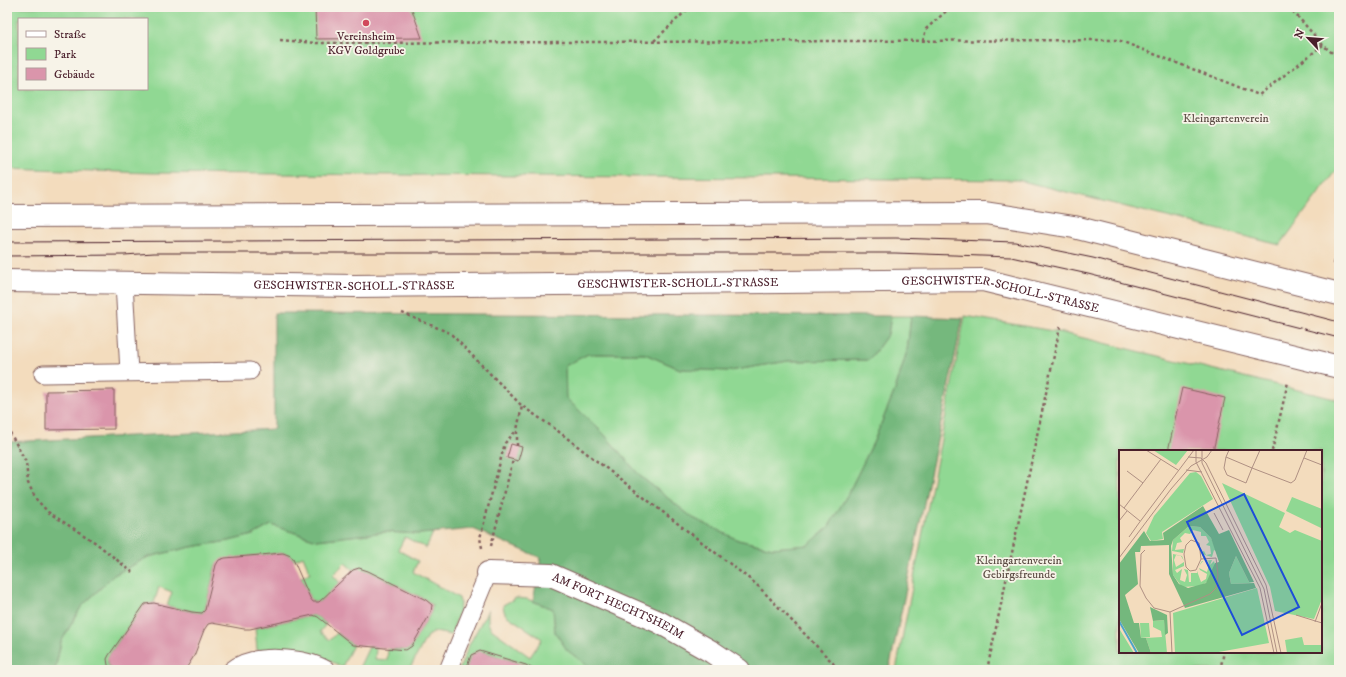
<svg xmlns="http://www.w3.org/2000/svg" width="1346" height="677" viewBox="0 0 1346 677" font-family="'IM FELL DW Pica',serif">
<style>
.green{fill:#90d893;stroke:#6d7c5f;fill-rule:evenodd}
.forest{fill:#74b87d;stroke:#5f6c54}
.building{fill:#da95ab}
.lines{fill:none;stroke-linecap:round;stroke-linejoin:round}
.service-casing{stroke:#85615e;stroke-width:19}
.minor-casing{stroke:#85615e;stroke-width:24}
.secondary-casing{stroke:#85615e;stroke-width:24}
.path{stroke:#85615e;stroke-width:2.5;stroke-dasharray:3 3;stroke-linecap:butt}
.service{stroke:#fff;stroke-width:17}
.minor{stroke:#fff;stroke-width:22}
.secondary{stroke:#fff;stroke-width:22}
.tram{stroke:#4a1f2b;stroke-width:1}
.poi-dot{fill:#d1495b;stroke:#f7f3e8;stroke-width:1.5}
.labels{text-anchor:middle;dominant-baseline:central;stroke-width:3.5;stroke-linejoin:round;paint-order:stroke}
.poi-label{font-size:12px;fill:#4a1f2b;stroke:#f7f3e8}
.park-label{font-size:12px;fill:#5c4d45;stroke:#f7f3e8}
.street-label{font-size:12px;fill:#4a1f2b;stroke:#f7f3e8}
.inset-river{fill:none;stroke:#4ea5cb;stroke-width:2}
.inset-road{fill:none;stroke:#af9083;stroke-width:1}
.view{fill:#1d4ed8;fill-opacity:0.15;stroke:#1d4ed8;stroke-width:2}
.inset-edge{fill:none;stroke:#4a1f2b;stroke-width:2}
</style>
<rect width="100%" height="100%" fill="#f7f3e8"/>
<filter id="ink" filterUnits="userSpaceOnUse"><feTurbulence type="fractalNoise" baseFrequency=".025" numOctaves="2"/><feDisplacementMap in="SourceGraphic" scale="8" xChannelSelector="R" yChannelSelector="G"/><feConvolveMatrix kernelMatrix="1 2 1 2 8 2 1 2 1" color-interpolation-filters="sRGB"/></filter>
<filter id="wash" filterUnits="userSpaceOnUse"><feTurbulence type="fractalNoise" baseFrequency=".012" numOctaves="4" result="noise"/><feDisplacementMap in="SourceGraphic" scale="16" xChannelSelector="R" yChannelSelector="G"/><feGaussianBlur stdDeviation="0.9" result="paint"/><feColorMatrix in="noise" values="0 0 0 0 0 0 0 0 0 0 0 0 0 0 0 0 0 1.4 0 .05"/><feComposite in="paint" operator="in"/></filter>
<g filter="url(#wash)">
<rect width="100%" height="100%" fill="#f3dcbd"/>
<!-- green -->
<g class="green">
<path d="M7,7h1332v159l-59,79 -262,-65 -868,-7 -143,-5zM19,19h128v70h-128z"/>
<path d="M891,316h20l-4,35 -12,39 -21,51 -25,51 -21,36 -19,17 -36,3 -35,-8 -45,-22 -53,-42 -37,-43 -38,-35v-32l23,-12h57l35,15 50,2 58,-10 81,-1 19,-26z"/>
<path d="M965,316l94,16 280,68v270h-443zM1120,451h201v201h-201z"/>
<path d="M271,525l46,15 68,-8 34,2 14,-1 -7,15 -21,-11 -7,13 20,11 -5,11 46,26c4,8 -5,28 -8,37l-16,-3 -8,4 -18,34h-51l11,-23 7,1 -1,11 12,1 1,-11 15,1 7,-1 21,-37 1,-7 -6,-5 -58,-29 -9,-3 -6,2 -8,-7 -12,12 7,8 -21,19h-6l-3,-4 -9,-21 9,-4 -7,-17 -9,4 -3,-4 -8,-3 -61,6 -6,6 -11,45 -3,3h-4l-31,-7 5,-14 -13,-5 -5,16 -9,1 -3,3 -33,48c-2,5 -2,8 1,13l-3,2h-52l6,-28 20,-35 33,-32 34,-18 43,-10 38,-6 24,-6z"/>
<path d="M516,598l11,1 26,10 2,23 12,18 26,20h-58l-9,-5 -41,-13h-9l-5,3 -5,15h-7l10,-25 19,-35v13l3,6 39,28 12,-18 -36,-24 -2,-4 -1,-6z"/>
<path d="M313,615l5,2 8,7 -6,8 10,8 7,-7 16,12 -11,22 -22,-11 -9,-2 -54,-4 -2,-22z"/>
</g>
<!-- forest -->
<path class="forest" d="M274,313l617,3 -3,18 -19,26 -81,1 -58,10 -50,-2 -35,-15h-57l-23,12 1,32 37,35 37,43 53,42 45,22 35,8 35,-3 20,-17 21,-36 25,-51 21,-51 12,-39 4,-35 52,2 -74,352h-296l-26,-20 -12,-18 -2,-23 -20,-8 8,-43 -68,-29 -54,5 -34,-2 -68,8 -46,-15 -18,10 -24,6 -38,6 -43,10 -34,18 -33,32 -20,35 -6,28h-48v-228l267,-13z"/>
<g id="blocks">
<!-- building -->
<g class="building">
<path d="M315,7h96l11,31 -106,1z"/>
<path d="M1182,388l43,10 -12,53h-45z"/>
<path d="M114,390v39l-68,1v-39z"/>
<path d="M511,444l11,3 -4,14 -11,-3z"/>
<path d="M283,553l8,3 2,3 17,39 3,4h6l34,-32 6,-2 9,3 58,29 6,5 -1,7 -19,34 -6,4 -53,-5 -35,-28 -5,-2 -63,14h-6l-32,-6 -4,1 -4,6 -10,26 -9,14h-73l-4,-5 -1,-6 2,-4 36,-51 9,-1 38,9 10,1 3,-3 11,-45 3,-5 6,-2z"/>
<path d="M480,651l46,14 9,5h-69l5,-15z"/>
</g>
</g>
</g>
<g filter="url(#ink)">
<use href="#blocks" fill-opacity="0" stroke="#85615e" stroke-width="1"/>
<g class="lines">
<!-- service casing -->
<g class="service-casing">
<g id="service">
<path d="M124,283l5,89"/>
<path d="M43,374l207,-3"/>
<path d="M232,670c21,-18 73,-13 95,0"/>
<path d="M448,670l40,-97"/>
</g>
</g>
<!-- minor casing -->
<g class="minor-casing">
<g id="minor">
<path id="s1" d="M488,573l63,2 108,47 53,30 27,18"/>
</g>
</g>
<!-- secondary casing -->
<g class="secondary-casing">
<g id="secondary">
<path d="M7,216l978,-3 89,14 265,67"/>
<path id="s2" d="M7,281l347,5 629,-6 356,87"/>
</g>
</g>
<!-- path -->
<g class="path">
<path d="M1289,7l34,38 16,14"/>
<path d="M280,40l37,3 801,-3 141,55 64,-50"/>
<path d="M654,41l36,-34"/>
<path d="M923,41l3,-12 25,-22"/>
<path d="M1333,264l6,-21"/>
<path d="M402,313l48,20 72,73 32,22 202,156 77,79 4,7"/>
<path d="M7,427l19,35 2,21 8,16 12,13 48,31 36,29"/>
<path d="M517,446v-16l5,-24"/>
<path d="M1272,451l16,-69"/>
<path d="M491,546l22,-86"/>
<path d="M482,548l-2,-10 25,-95 12,-13"/>
<path d="M987,670l72,-338 2,-6"/>
<path d="M1220,670l4,-18"/>
</g>
<!-- service -->
<use href="#service" class="service"/>
<!-- minor -->
<use href="#minor" class="minor"/>
<!-- secondary -->
<use href="#secondary" class="secondary"/>
<!-- tram -->
<g class="tram">
<path d="M7,242l889,-4 119,4 78,16 246,64"/>
<path d="M7,256l117,-1 30,-2h741l116,4 77,17 251,64"/>
</g>
</g>
</g>
<!-- markers -->
<circle class="poi-dot" cx="366" cy="23" r="4"/>
<g class="labels">
<!-- poi labels -->
<g class="poi-label">
<text x="366" y="36">Vereinsheim<tspan x="366" dy="14">KGV Goldgrube</tspan></text>
</g>
<!-- park labels -->
<g class="park-label">
<text x="1226" y="118">Kleingartenverein</text>
<text x="1019" y="560">Kleingartenverein<tspan x="1019" dy="14">Gebirgsfreunde</tspan></text>
</g>
<!-- street labels -->
<g class="street-label">
<text stroke="none"><textPath href="#s2" startOffset="671">GESCHWISTER-SCHOLL-STRASSE</textPath></text>
<text stroke="none"><textPath href="#s2" startOffset="347">GESCHWISTER-SCHOLL-STRASSE</textPath></text>
<text stroke="none"><textPath href="#s2" startOffset="995">GESCHWISTER-SCHOLL-STRASSE</textPath></text>
<text stroke="none"><textPath href="#s1" startOffset="137">AM FORT HECHTSHEIM</textPath></text>
</g>
</g>
<!-- overview -->
<g transform="translate(1119 450)">
<rect width="203" height="203" fill="#f3dcbd"/>
<path d="M34,0h35l-12,15zM77,22l5,4 12,23 -51,33 1,7 -12,2 -5,-8 8,-17 36,-43zM103,33l63,30 -6,14 11,6 5,-3 27,11v58l-8,20 -39,-8 -5,-24zM173,47l30,12 -1,19 -35,-17zM70,76l11,1 11,11 6,14 -3,-2 -2,7 -10,-3v-2l2,-1 2,4 5,-1 -1,-8 -4,-1 3,-3 -3,-6h-5v-4l-8,-2 -3,4 -5,-1 -5,5 2,4 -5,1 -2,7 9,-1 -1,4 -11,-2 1,-11zM54,104l9,2 2,5 -3,-5 -5,-1 -2,5 2,7 8,-5v4l-9,4 2,3 5,-4 -2,11 5,2 2,-7 -3,-6 4,1 1,12h2v-9h6v-2l4,11 5,-3 1,-5 -7,-4 -1,-2 8,4 2,-7 -1,-5 -5,1 -4,5 3,-5 10,-1 -2,5 4,-4 1,4 -6,16 -9,5 -18,1 -9,-12zM117,106l13,26 5,1 -23,1 -2,-11zM138,138l12,55 -56,10h-38l-2,-40zM45,170l3,33h-16l-5,-15 16,-1 -1,-6 -8,-4v-6zM21,173h9l1,14 -9,1zM0,178l1,2 14,23h-15zM183,187l2,8h18v8h-35l-2,-13z" fill="#90d893"/>
<path d="M84,56l16,28 10,-4 25,52h-5l-13,-26 -7,17 2,11 23,-1 2,5 -71,20 -16,-34v-29l-28,1 -1,6h-5l3,32 -13,11 9,28h5l2,15h5l5,15h-12l-20,-34v-55l25,-33 6,10 14,-1 -1,-7zM70,76l11,1 11,11 8,24 -4,1 -9,20 -18,5 -9,-4 -6,-9 -2,-29 2,-6zM31,157l17,8 1,18 -3,2 -1,-15 -11,1z" fill="#74b87d" fill-rule="evenodd"/>
<path class="inset-river" d="M0,171l18,32"/>
<path class="inset-road" d="M27,0l32,20M77,0v12l64,126 14,65M83,0v13l62,126 13,64M141,0l-8,18 39,15 4,-3 12,-30M69,7l13,1 5,5 60,122 15,68M107,7l-2,11 3,7 19,8 6,-15 -26,-11 3,-7M185,8l18,7M67,20l16,2M8,21l16,12M52,39l20,-23 16,-9 5,-7M0,54l21,17M5,58l37,-49M95,63l9,17M0,71l8,-10M20,73l55,-73M10,87l10,-14M26,100l-4,4 -1,32 6,12 8,10 16,4 2,41M0,108l52,-69M51,162l40,-18 6,-6 2,-13 -2,-17 -15,1 -2,-16 -8,-3 -5,5 -2,9 2,13 4,4 6,-1 5,-11M177,165l26,8M196,172l7,-19"/>
<path class="view" d="M125,44l55,113 -57,28 -55,-113z"/>
<rect width="203" height="203" class="inset-edge"/>
</g>
<!-- margin -->
<rect width="1346" height="677" fill="none" stroke="#f7f3e8" stroke-width="24"/>
<!-- legend -->
<rect x="18" y="18" width="130" height="72" fill="#f7f3e8" stroke="#b29e9c"/>
<rect x="26" y="31" width="20" height="6" fill="#ffffff" stroke="#b29e9c"/>
<text x="54" y="38" font-size="12" fill="#4a1f2b">Straße</text>
<rect x="26" y="48" width="20" height="12" fill="#90d893" stroke="#b29e9c"/>
<text x="54" y="58" font-size="12" fill="#4a1f2b">Park</text>
<rect x="26" y="68" width="20" height="12" fill="#da95ab" stroke="#b29e9c"/>
<text x="54" y="78" font-size="12" fill="#4a1f2b">Gebäude</text>
<!-- north arrow -->
<g transform="translate(1308 38) rotate(296)" stroke="#f7f3e8" stroke-width="3" paint-order="stroke">
<path d="M0-3L7 15L0 10L-7 15Z" fill="#4a1f2b"/>
<text y="-6" font-size="11" font-weight="bold" text-anchor="middle" fill="#4a1f2b">N</text>
</g>
</svg>
